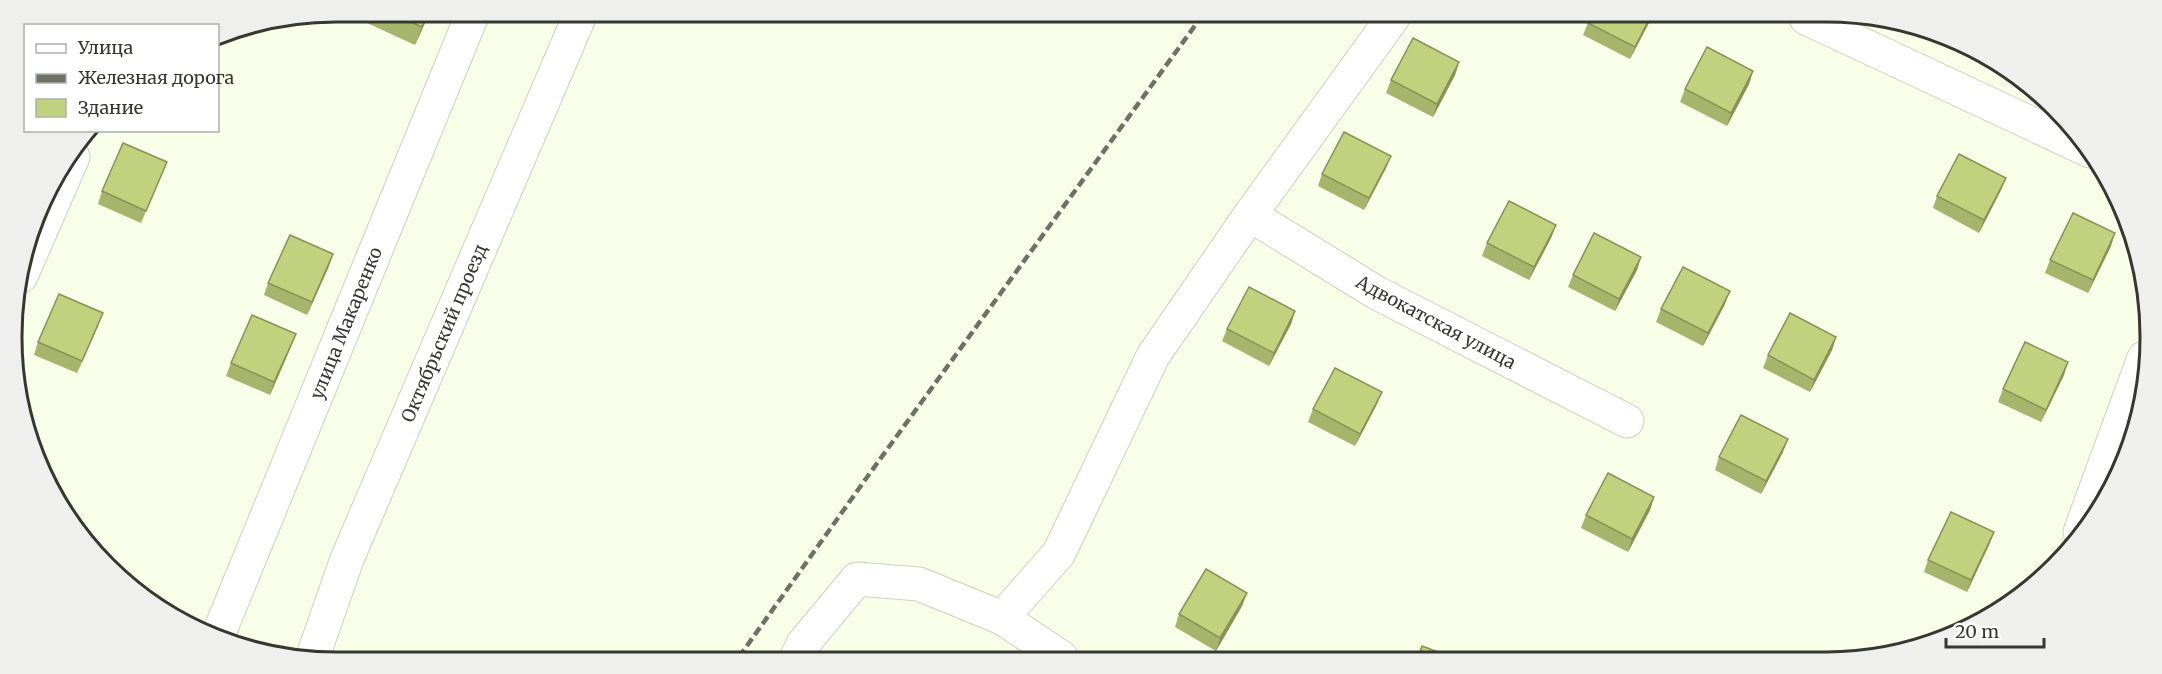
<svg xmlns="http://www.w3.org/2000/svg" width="2162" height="674" viewBox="0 0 2162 674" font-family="Merriweather,serif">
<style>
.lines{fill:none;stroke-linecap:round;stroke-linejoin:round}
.street-casing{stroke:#ced3bd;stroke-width:35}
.street{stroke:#fff;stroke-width:33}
.rail{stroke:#6e7165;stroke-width:4.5;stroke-dasharray:9 4.5;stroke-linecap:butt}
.wall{fill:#a7b46c}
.shaded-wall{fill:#889258}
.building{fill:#c2d17d;stroke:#889258;stroke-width:1.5}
.labels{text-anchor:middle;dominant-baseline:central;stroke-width:4.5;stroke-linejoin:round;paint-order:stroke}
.street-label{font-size:18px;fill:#363830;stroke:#fff}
.rim{fill:none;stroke:#363830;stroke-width:3}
</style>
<rect width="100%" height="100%" fill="#f9fee8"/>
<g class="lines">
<!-- street casing -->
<g class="street-casing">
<g id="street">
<path d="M1806,18l284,133"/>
<path d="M1250,215l127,78 250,128"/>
<path d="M21,276l52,-119"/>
<path d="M2080,532l64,-174"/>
<path d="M1002,618l57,-65 94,-197 97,-141 144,-199"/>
<path d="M219,633l254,-620"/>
<path d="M313,656l34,-97 234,-546"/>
<path d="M797,657l6,-13 54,-65 62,5 83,34 59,39"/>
</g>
</g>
<!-- street -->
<use href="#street" class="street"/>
<!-- rail -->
<path class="rail" d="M739,657l131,-184 332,-457"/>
</g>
<!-- wall -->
<g class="wall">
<path d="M343,12h87l-15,33z"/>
<path d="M1652,17l-22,42 -47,-24 5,-12z"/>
<path d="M1459,62l-4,13 -22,42 -47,-24 5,-13z"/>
<path d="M1753,71l-4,13 -22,42 -47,-24 5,-13z"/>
<path d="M167,162l-26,61 -43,-19 4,-13z"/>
<path d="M1386,168l-22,42 -46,-24 4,-12z"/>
<path d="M2001,190l-22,43 -46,-25 4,-12z"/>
<path d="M1556,225l-5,13 -22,42 -47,-24 5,-13z"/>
<path d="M2111,246l-23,47 -43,-20 5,-13z"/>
<path d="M1641,257l-4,13 -22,41 -47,-24 5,-12z"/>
<path d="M329,266l-22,49 -43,-20 4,-12z"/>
<path d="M1725,304l-22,42 -47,-24 5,-13z"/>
<path d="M1295,311l-4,13 -22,42 -47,-25 5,-12z"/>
<path d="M98,326l-21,47 -43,-18 4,-13z"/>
<path d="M296,334l-26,61 -44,-19 5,-13z"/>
<path d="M1836,337l-4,13 -22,42 -47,-24 5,-13z"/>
<path d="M2064,375l-23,47 -43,-20 5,-13z"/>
<path d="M1377,404l-22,42 -47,-24 5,-13z"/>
<path d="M1783,452l-22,42 -46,-24 4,-13z"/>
<path d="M1654,497l-4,13 -22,42 -47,-24 5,-13z"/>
<path d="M1994,532l-5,13 -22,47 -43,-20 4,-12z"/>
<path d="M1247,593l-5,13 -26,45 -41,-24 4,-13z"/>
</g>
<!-- shaded-wall -->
<g class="shaded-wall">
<path d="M428,12h2l-15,33 7,-18z"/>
<path d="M1650,17h2l-22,42 5,-12z"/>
<path d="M1459,62l-4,13 -22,42 4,-13z"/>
<path d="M1753,71l-4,13 -22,42 4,-13z"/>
<path d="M1391,156l-5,12 -22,42 5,-12z"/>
<path d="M2006,178l-5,12 -22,43 5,-13z"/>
<path d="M1556,225l-5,13 -22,42 5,-13z"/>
<path d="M2115,233l-4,13 -23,47 5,-13z"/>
<path d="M333,254l-4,12 -22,49 5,-13z"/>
<path d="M1641,257l-4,13 -22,41 4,-12z"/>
<path d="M1730,291l-5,13 -22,42 5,-13z"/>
<path d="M1295,311l-4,13 -22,42 5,-13z"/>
<path d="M103,313l-5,13 -21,47 5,-12z"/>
<path d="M296,334l-5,13 -21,48 4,-13z"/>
<path d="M1836,337l-4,13 -22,42 4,-12z"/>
<path d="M2068,362l-4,13 -23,47 5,-12z"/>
<path d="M1382,392l-5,12 -22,42 5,-12z"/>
<path d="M1788,439l-5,13 -22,42 5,-13z"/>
<path d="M1654,497l-4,13 -22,42 4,-13z"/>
<path d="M1994,532l-5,13 -22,47 4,-12z"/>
<path d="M1247,593l-5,13 -26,45 4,-13z"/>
</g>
<!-- building -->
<g class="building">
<path d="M388,12h40l-6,15z"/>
<path d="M1591,17h59l-15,30 -47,-24z"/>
<path d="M1413,38l46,24 -22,42 -46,-24z"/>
<path d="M1707,47l46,24 -22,42 -46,-24z"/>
<path d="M1344,132l47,24 -22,42 -47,-24z"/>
<path d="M123,143l44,19 -21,49 -44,-20z"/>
<path d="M1959,154l47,24 -22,42 -47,-24z"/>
<path d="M1509,201l47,24 -22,42 -47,-24z"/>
<path d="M2073,213l42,20 -22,47 -43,-20z"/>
<path d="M1594,233l47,24 -22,42 -46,-24z"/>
<path d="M290,235l43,19 -21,48 -44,-19z"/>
<path d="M1683,267l47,24 -22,42 -47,-24z"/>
<path d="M1249,287l46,24 -21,42 -47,-24z"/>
<path d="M59,294l44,19 -21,48 -44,-19z"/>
<path d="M1790,313l46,24 -22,43 -46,-25z"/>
<path d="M252,315l44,19 -22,48 -43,-19z"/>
<path d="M2025,342l43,20 -22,48 -43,-21z"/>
<path d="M1335,368l47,24 -22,42 -47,-25z"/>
<path d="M1741,415l47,24 -22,42 -47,-24z"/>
<path d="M1608,473l46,24 -22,42 -46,-24z"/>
<path d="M1951,512l43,20 -23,48 -43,-20z"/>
<path d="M1206,569l41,24 -27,45 -41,-24z"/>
<path d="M1422,646l32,12h-36z"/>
</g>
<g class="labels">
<!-- street labels -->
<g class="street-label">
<text transform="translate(1436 322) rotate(28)">Адвокатская улица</text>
<text transform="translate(346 323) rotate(-68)">улица Макаренко</text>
<text transform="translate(444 333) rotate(-67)">Октябрьский проезд</text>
</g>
</g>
<!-- crop -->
<path d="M0 0H2162V674H0ZM336 22H1826A314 314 0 0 1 2140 336V338A314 314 0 0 1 1826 652H336A314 314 0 0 1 22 338V336A314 314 0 0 1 336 22Z" fill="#efefee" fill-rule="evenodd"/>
<path class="rim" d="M336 22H1826A314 314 0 0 1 2140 336V338A314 314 0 0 1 1826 652H336A314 314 0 0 1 22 338V336A314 314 0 0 1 336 22Z"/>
<!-- legend -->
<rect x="24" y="24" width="195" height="108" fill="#ffffff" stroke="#afafac" stroke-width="1.5"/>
<rect x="36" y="44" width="30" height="9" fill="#ffffff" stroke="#afafac" stroke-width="1.5"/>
<text x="78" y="54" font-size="18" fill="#363830">Улица</text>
<rect x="36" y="74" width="30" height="9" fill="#6e7165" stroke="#afafac" stroke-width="1.5"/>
<text x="78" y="84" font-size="18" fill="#363830">Железная дорога</text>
<rect x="36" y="99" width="30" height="18" fill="#c2d17d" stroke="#afafac" stroke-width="1.5"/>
<text x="78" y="114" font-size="18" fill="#363830">Здание</text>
<!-- scale -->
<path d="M1946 638v9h98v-9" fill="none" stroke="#363830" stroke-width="3"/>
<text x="1955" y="638" font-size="18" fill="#363830" stroke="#ffffff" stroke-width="4.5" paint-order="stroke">20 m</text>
</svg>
